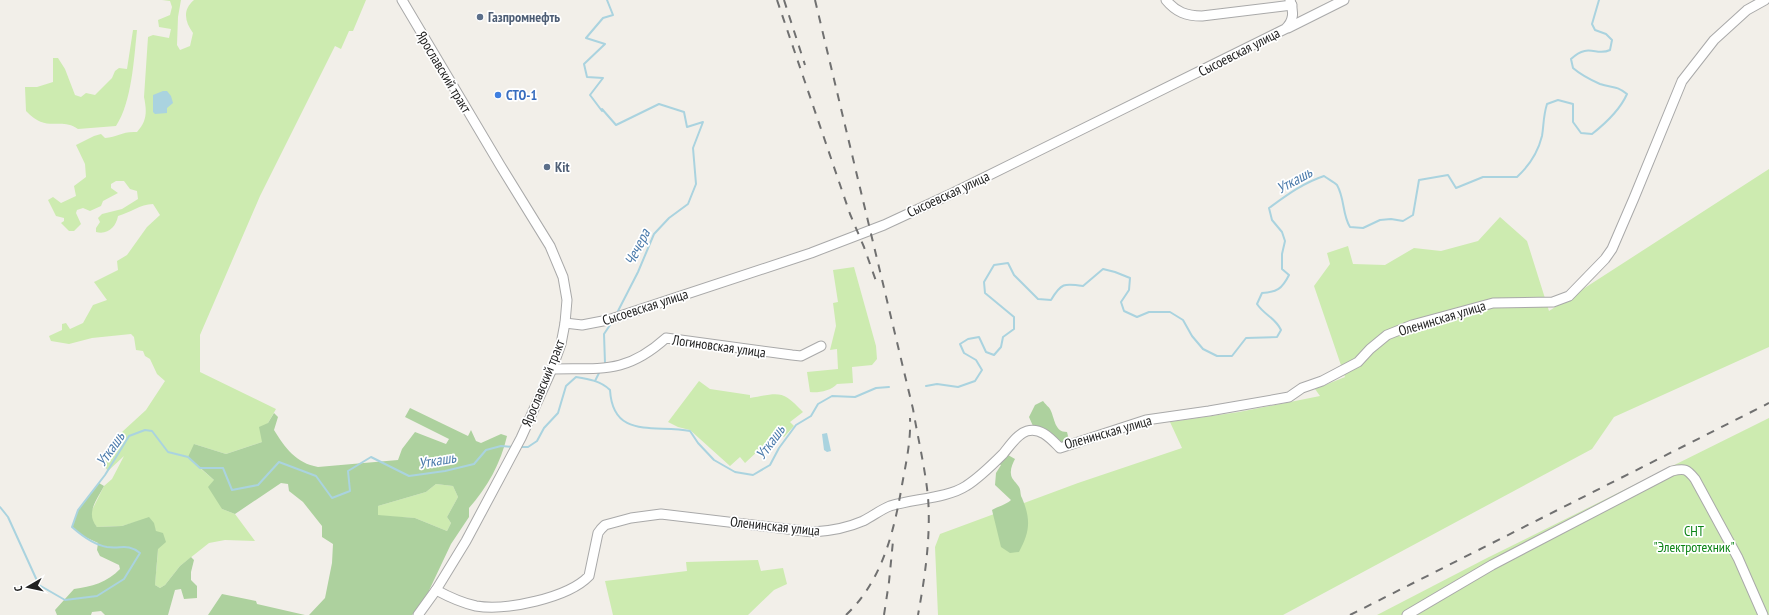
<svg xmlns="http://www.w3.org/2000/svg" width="1769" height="615" viewBox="0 0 1769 615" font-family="'PT Sans Narrow',sans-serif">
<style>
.grass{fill:#cdebb0}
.forest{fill:#add19e;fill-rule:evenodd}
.water{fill:#aad3df}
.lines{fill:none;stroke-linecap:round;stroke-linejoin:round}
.stream{stroke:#aad3df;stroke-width:2}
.minor-casing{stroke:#a9a9a9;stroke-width:11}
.minor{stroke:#fff;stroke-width:9}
.rail{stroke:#707070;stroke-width:2;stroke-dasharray:8 8;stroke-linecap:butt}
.service-dot{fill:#5c6f8a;stroke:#fff;stroke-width:1.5}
.shop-dot{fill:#3f7fe0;stroke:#fff;stroke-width:1.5}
.labels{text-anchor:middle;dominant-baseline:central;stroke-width:3.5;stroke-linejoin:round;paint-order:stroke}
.service-label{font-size:14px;font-weight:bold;fill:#4e5e75;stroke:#fff;text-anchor:start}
.street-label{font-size:14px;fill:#222;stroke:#fff}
.shop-label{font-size:14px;font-weight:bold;fill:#366cbe;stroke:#fff;text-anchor:start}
.park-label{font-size:14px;fill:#0c8416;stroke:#fff}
.water-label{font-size:15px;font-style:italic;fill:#4a7aab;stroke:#fff}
</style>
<rect width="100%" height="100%" fill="#f2efe9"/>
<!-- grass -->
<g class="grass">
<path d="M162,0h19l-3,17 -1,28 3,5 10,-4 3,-13c-8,-11 -11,-23 1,-33h172l-13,31h-4l-8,18 -6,-3 -75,150 -60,139v37l76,37 -8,14 -6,19 -36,12 -32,-10 6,24 14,12 8,29 13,5 20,27 -30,-1 -16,3 -29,23 -15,19 -5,3 -5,-3c1,-20 8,-52 -6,-67l-27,8 -25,1 -5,-6 -2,-7 14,-28 8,-7 12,-23 -16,15 -6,-8 20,-31 24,-22 19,-29 -8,-7 -7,-15 -5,-3 -2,-5 -7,-1 -2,-13 -3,-3 -39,4 -23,6 -18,-3 -2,-5 13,-6v-6l4,-1 4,6 13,-6 10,-18 14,-5 -13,-18 24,-12 -1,-9 10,-6 20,-28 13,-12 -7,-11c-13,0 -23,9 -35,12 -2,11 -10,19 -22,16v-4l4,-6 -2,-4 4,-4 20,-5 16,-10 -1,-8 -7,-2 -6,-8h-8l-5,3v4l7,5 -15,8 -2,5 -11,5 -7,-3 -6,2 -1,3 5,11 -7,7h-5l-8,-8 3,-2v-3l-8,-2 -8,-16 5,-3 8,6 15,-7 -2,-10 12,-9 -1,-13 -9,-19 18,-9 7,-2 4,4c13,-1 17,-7 32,-6 10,-11 10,-20 7,-35l4,-60 5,-2 16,3 2,-9 -12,-2 -1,-7 12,-5 2,-8 -2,-6z"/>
<path d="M133,30h4c-3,28 -5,72 -21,96l-38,3c-18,-13 -31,5 -52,-18l-1,-24h12l16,-5v-24h5l7,11 10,26 6,2 5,-4 9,2 17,-17 3,-7 4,-3 8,1z"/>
<path d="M1769,169v178l-155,70 -22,32 -309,166h-345l-3,-68 5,-13 138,-51 104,-35 -12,-26 69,-10 81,-16 -5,-7 30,-12 -31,-91 16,-22 -3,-11 21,-7 5,18 32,1 29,-17 27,3 37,-10 22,-24 27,24 22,70z"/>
<path d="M854,267l22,79 1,13 -5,6 -20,2 1,16 -16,1c-6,7 -19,9 -27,8l-3,-20 31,-3 -1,-20 -7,1 6,-24 -3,-23 5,-1 -5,-32z"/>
<path d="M699,381l11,8 40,6v3c29,-5 32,-9 53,14l-13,10 4,4 -10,11 -6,-5 -33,31 -5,-6 -10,9 -40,-36 -12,-3 -10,-5z"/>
<path d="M1769,418v197h-392l110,-57z"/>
<path d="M436,484l17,2 5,11 -11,20 4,6 -4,8 -32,-13 -37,-2v-10l48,-14z"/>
<path d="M758,560l3,11 22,-3 4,16 -13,6 -26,25h-135l-8,-34 82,-10 -1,-9z"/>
</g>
<!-- forest -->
<g class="forest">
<path d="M1043,401c2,3 6,6 7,8 5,9 4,23 17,23l2,8 -7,4 -29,-18 -4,-9 6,-12z"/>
<path d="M410,408l58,28 3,-6 5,11 5,2 20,-9 6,2c-6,27 -20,52 -38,72v9l-18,27 -26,55 -13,16h-103l16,-17 7,-35 1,-19 -11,-7v-11l-19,-24 -14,-11 -1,-7 -7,-1 -46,31 -13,-5 -14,-22 6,-7 -26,-23 6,-13 32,10 36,-12 -3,-15 9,-4 6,-10 4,4 -4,13c11,18 22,33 44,37l80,-7 4,-11 13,-17 31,12 3,-5 -44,-22zM436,484l17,2 5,11 -11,20 4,6 -4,8 -32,-13 -37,-3v-9l48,-14z"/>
<path d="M1008,455l7,4c-2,4 -5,10 -4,15 0,5 5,8 8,13 2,3 1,8 3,11 9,21 8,34 -3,54l-9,1 -9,-6 -9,-37c6,-4 14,-5 19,-10l-16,-15 1,-12 5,-8 -4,-2 3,-4z"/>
<path d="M99,483l5,3c-7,14 -19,27 -7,41l25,-1 27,-9 5,6 2,8 7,2 3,9 -8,7 -3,36 5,3 5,-3 15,-19 11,-9 3,3 -3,12v8l6,6v12l-13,1 -3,-10 -6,1 -7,25h-63l-4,-4 -9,1 -1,3h-34l-2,-5 19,-21c17,-2 34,-7 46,-20l-1,-4 -19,-9 -3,-6 1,-7 -15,-7 -11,-9 6,-17z"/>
<path d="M222,594l34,7 1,3 48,11h-97z"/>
</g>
<!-- water -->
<g class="water">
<path d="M163,91h4l4,5 2,7 -6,5v5l-12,1 -2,-2v-17z"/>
<path d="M827,433l4,18 -4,1 -3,-2 -2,-16z"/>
</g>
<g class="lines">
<!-- stream -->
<g class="stream">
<path d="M607,0l6,15 -10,3 -17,20 19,6 -21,20 3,13 16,1 -13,17 12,16v-2l14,16 43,-21 25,8 3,15 16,-5 -10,26 3,36 -8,20 -19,14 -15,16 -16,38 -20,39"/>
<path d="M605,363l-1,-29 6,-9"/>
<path d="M595,381l4,-8"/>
<path d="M926,386l11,-2 21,3 17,-6 7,-11 -6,-10 -12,-7 -4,-9 8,-5 11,-2 7,15 8,3 7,-8 2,-10 11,-8v-12l-29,-24 -1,-11 10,-17 14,-2 6,12 24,24 13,1c10,-17 13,-17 32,-14l20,-17 12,3 15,6 -1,12 -8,12 3,9 13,6 12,-5h21l13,8 9,16 11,13 14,7h15l14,-18 31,-1 4,-7c-6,-13 -16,-14 -24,-26l5,-11c15,-1 20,-4 27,-18l-7,-6v-15l3,-13 -3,-9 -10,-12 -3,-12c18,-13 34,-25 55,-32 4,3 10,6 13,9 8,14 5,29 13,42l13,1 17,-8 11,-1 12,2 10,-6 6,-35 29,-5 8,13 27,-11h34c12,-11 21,-25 25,-41 2,-12 1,-19 5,-32l11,-4 15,4v18l8,11 11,1c14,-11 28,-24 35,-40 -11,-9 -15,-6 -27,-10 -9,-4 -19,-9 -27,-16l-2,-9c18,-17 25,-2 39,-9l2,-10 -6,-6 -11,-4 -3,-6 7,-24"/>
<path d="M520,447h8l9,-6 7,-13 14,-15 8,-27 10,-9c13,2 25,4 34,13 3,50 45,34 80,41l8,12 16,17 21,12 18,3 17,-10 9,-17 17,-23 15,-9 7,-12 14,-8 23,1 21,-9 13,-1"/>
<path d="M0,507l8,10 31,68 26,15 32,-4 27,-17 16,-26c-13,-10 -18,-4 -33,-6 -12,-2 -26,-12 -35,-20l6,-17 27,-35 24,-39 16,-6 7,1 16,21 20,5 12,11h23l9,22 26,-5 21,-23 37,14 16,22 18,-7 -2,-20 23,-14 38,19 36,-5 29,-7 12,-14 15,-4 13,1"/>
</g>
<!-- minor casing -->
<g class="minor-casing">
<g id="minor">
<path d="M402,0l98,165 50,81 13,31 4,23 -2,23 -4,21 -9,25 -31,69 -55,103 -30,49 -18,25"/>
<path d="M1166,0c10,12 20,16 36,16l90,-11"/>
<path d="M1288,28l56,-28"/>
<path d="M565,323l17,2 26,-5 203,-67 73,-28 71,-33 330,-163c9,-8 9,-17 5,-29"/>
<path d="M552,369c50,-1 74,5 114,-31l126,17 9,1 20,-10"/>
<path d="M436,590c13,7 26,13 40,16 30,5 92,-8 113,-30l9,-43 3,-4 4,-4 26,-7 30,-4 152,18c18,-1 34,-4 50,-11 10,-5 17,-11 27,-15 22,-7 58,-8 76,-20 13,-8 26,-21 37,-32 6,-7 14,-20 24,-23 14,-4 24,8 33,17l86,-28 63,-9 80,-14 13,-9 20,-7 36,-19 12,-13 17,-14 25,-10 81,-22 60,-1 16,-6 36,-37 7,-10 22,-51 48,-117 32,-41 33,-30 18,-10"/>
<path d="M1407,615l85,-50 180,-94c13,-3 15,-2 23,8l43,79 25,57"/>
</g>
</g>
<!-- minor -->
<use href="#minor" class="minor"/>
<!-- rail -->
<g class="rail">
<path d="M777,0l73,214 14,33 12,34"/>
<path d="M784,0l21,65"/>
<path d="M815,0l98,409c5,30 12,58 15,88 3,39 -3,80 -10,118"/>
<path d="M846,615c36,-34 48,-83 56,-130 4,-22 9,-44 8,-67"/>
<path d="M884,615l5,-33 4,-41"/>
<path d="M1350,615l419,-212"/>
</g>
</g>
<!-- markers -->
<g class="service-dot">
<circle cx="480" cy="17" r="4"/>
<circle cx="547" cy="167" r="4"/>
</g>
<circle class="shop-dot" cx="498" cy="95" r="4"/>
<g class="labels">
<!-- service labels -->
<g class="service-label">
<text x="488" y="17">Газпромнефть</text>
<text x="555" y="167">Kit</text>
</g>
<!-- street labels -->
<g class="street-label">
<text transform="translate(1239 52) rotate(-27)">Сысоевская улица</text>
<text transform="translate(444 72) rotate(59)">Ярославский тракт</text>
<text transform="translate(948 194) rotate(-25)">Сысоевская улица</text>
<text transform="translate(645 307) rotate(-18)">Сысоевская улица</text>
<text transform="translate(1442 318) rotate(-17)">Оленинская улица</text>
<text transform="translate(719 346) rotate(8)">Логиновская улица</text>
<text transform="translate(543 383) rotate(-68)">Ярославский тракт</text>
<text transform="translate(1108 432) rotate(-16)">Оленинская улица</text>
<text transform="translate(775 526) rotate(6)">Оленинская улица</text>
</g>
<!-- shop labels -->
<g class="shop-label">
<text x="506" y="95">СТО-1</text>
</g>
<!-- park labels -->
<g class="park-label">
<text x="1694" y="531">СНТ<tspan x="1694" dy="16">"Электротехник"</tspan></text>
</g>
<!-- water labels -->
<g class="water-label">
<text transform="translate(1294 180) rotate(-29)">Уткашь</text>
<text transform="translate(637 247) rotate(-63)">Чечера</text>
<text transform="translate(770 442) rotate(-54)">Уткашь</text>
<text transform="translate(110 449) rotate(-55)">Уткашь</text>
<text transform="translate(437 460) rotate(-10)">Уткашь</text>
</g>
</g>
<!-- north arrow -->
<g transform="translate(28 587) rotate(261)" stroke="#ffffff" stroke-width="3" paint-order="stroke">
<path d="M0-3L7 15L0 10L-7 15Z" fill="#222222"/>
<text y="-6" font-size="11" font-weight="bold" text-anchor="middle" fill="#222222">С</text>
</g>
</svg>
